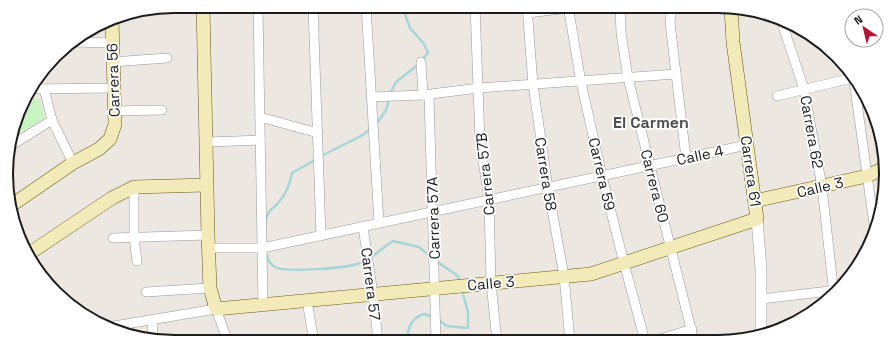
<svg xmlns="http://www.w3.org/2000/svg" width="892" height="348" viewBox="0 0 892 348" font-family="'Space Grotesk',sans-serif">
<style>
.park{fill:#c8f4c2}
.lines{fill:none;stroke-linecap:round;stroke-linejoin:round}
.stream{stroke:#a6d6d7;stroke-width:2.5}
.minor-casing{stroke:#999;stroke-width:10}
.tertiary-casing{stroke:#999;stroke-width:12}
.secondary-casing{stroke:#685f0e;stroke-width:14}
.minor{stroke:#fff;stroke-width:9}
.tertiary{stroke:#fff;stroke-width:11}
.secondary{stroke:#f3eaba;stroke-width:13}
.labels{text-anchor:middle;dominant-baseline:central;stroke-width:3.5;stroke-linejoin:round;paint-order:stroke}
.street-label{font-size:15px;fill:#1c1c1c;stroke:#fff}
.neighbourhood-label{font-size:16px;font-weight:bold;fill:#4f4f4f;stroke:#fff}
.rim{fill:none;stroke:#1c1c1c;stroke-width:2}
</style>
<rect width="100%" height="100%" fill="#ede7e2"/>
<!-- park -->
<path class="park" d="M25,99h14l6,19 -33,20z"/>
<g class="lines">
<!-- stream -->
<g class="stream">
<path d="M402,6l8,22 14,16 4,9 -6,7"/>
<path d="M390,94l6,-12 23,-18"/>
<path d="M376,125l10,-15 3,-11"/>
<path d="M321,156l40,-20 10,-7"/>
<path d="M265,223c4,-15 5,-11 14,-21 7,-8 11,-19 13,-29l25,-14"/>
<path d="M267,255c0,4 4,10 8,12 9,6 74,1 85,-4 13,-5 22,-15 33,-22l26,6 13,11"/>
<path d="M436,261l22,15 2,6"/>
<path d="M437,319l10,7 21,2v-16l-6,-22"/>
<path d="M409,341c-3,-11 2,-23 15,-27l9,3"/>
</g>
<!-- minor casing -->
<g class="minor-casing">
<g id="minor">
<path d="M258,6l5,299"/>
<path d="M313,6l8,230"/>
<path d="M366,6l13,217"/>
<path d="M475,6l5,135 9,59 2,83 6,58"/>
<path d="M527,6l6,79 15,103 16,88 6,65"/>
<path d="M568,6l13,76 21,94 22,87 21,78"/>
<path d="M620,6l1,27 7,45 66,263"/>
<path d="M672,6l-2,17 16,135"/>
<path d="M528,13l40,-5"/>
<path d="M781,20l23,69 18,98 12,108"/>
<path d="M73,42l38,1"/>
<path d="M112,62l55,-4"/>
<path d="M421,62l2,33"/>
<path d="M854,81l21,151"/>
<path d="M29,89l84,-1"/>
<path d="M44,89l8,31 21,43"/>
<path d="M429,95l7,246"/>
<path d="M777,96l75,-18"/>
<path d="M371,97l52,-2 56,-7 197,-14"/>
<path d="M114,111l48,-1"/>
<path d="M260,117l58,16"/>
<path d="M207,142l53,-2"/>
<path d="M9,147l43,-27"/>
<path d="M134,187v50l3,24"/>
<path d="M363,227l10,67 5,47"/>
<path d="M113,238l95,-3"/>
<path d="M209,248h53l485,-103"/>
<path d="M146,292l64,-4"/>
<path d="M761,299l77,-9"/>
<path d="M307,301l7,41"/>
<path d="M152,319l1,19"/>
<path d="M108,327l108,-18 12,33"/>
<path d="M654,341l38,-12"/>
</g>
</g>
<!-- tertiary casing -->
<g class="tertiary-casing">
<path id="tertiary" d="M757,219l4,50v66"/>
</g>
<!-- secondary casing -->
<g class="secondary-casing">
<g id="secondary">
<path d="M203,6l5,229 2,53 6,21 375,-35 166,-55 -24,-177 -2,-34"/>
<path d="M755,201l112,-25 18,-8"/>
<path d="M9,207l64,-44 26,-14 11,-10 5,-15 -3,-104"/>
<path d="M27,255l85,-57 22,-11 72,-2"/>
</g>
</g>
<!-- minor -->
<use href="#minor" class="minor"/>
<!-- tertiary -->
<use href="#tertiary" class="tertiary"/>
<!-- secondary -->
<use href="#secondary" class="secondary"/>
</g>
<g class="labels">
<!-- street labels -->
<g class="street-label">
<text transform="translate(113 80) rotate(-92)">Carrera 56</text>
<text transform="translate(812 132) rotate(80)">Carrera 62</text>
<text transform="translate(700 155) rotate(-12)">Calle 4</text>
<text transform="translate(751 171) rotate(82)">Carrera 61</text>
<text transform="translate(485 174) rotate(-96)">Carrera 57B</text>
<text transform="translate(546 174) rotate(81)">Carrera 58</text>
<text transform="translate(602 174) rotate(77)">Carrera 59</text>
<text transform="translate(655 186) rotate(76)">Carrera 60</text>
<text transform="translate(820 187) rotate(-13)">Calle 3</text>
<text transform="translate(433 218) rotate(-92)">Carrera 57A</text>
<text transform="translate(491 283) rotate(-5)">Calle 3</text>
<text transform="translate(371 284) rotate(83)">Carrera 57</text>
</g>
<!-- neighbourhood labels -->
<g class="neighbourhood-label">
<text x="651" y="122">El Carmen</text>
</g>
</g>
<!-- crop -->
<path d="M0 0H892V348H0ZM174 13H718A161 161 0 0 1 879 174V174A161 161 0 0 1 718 335H174A161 161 0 0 1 13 174V174A161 161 0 0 1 174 13Z" fill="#fff" fill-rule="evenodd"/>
<path class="rim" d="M174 13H718A161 161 0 0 1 879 174V174A161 161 0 0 1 718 335H174A161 161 0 0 1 13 174V174A161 161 0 0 1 174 13Z"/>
<!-- north arrow -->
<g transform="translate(864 28) rotate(325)"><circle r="19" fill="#ffffff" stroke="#a4a4a4"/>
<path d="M0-3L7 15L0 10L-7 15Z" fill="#b71133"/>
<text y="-6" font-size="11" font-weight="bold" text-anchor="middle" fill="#1c1c1c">N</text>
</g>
</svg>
